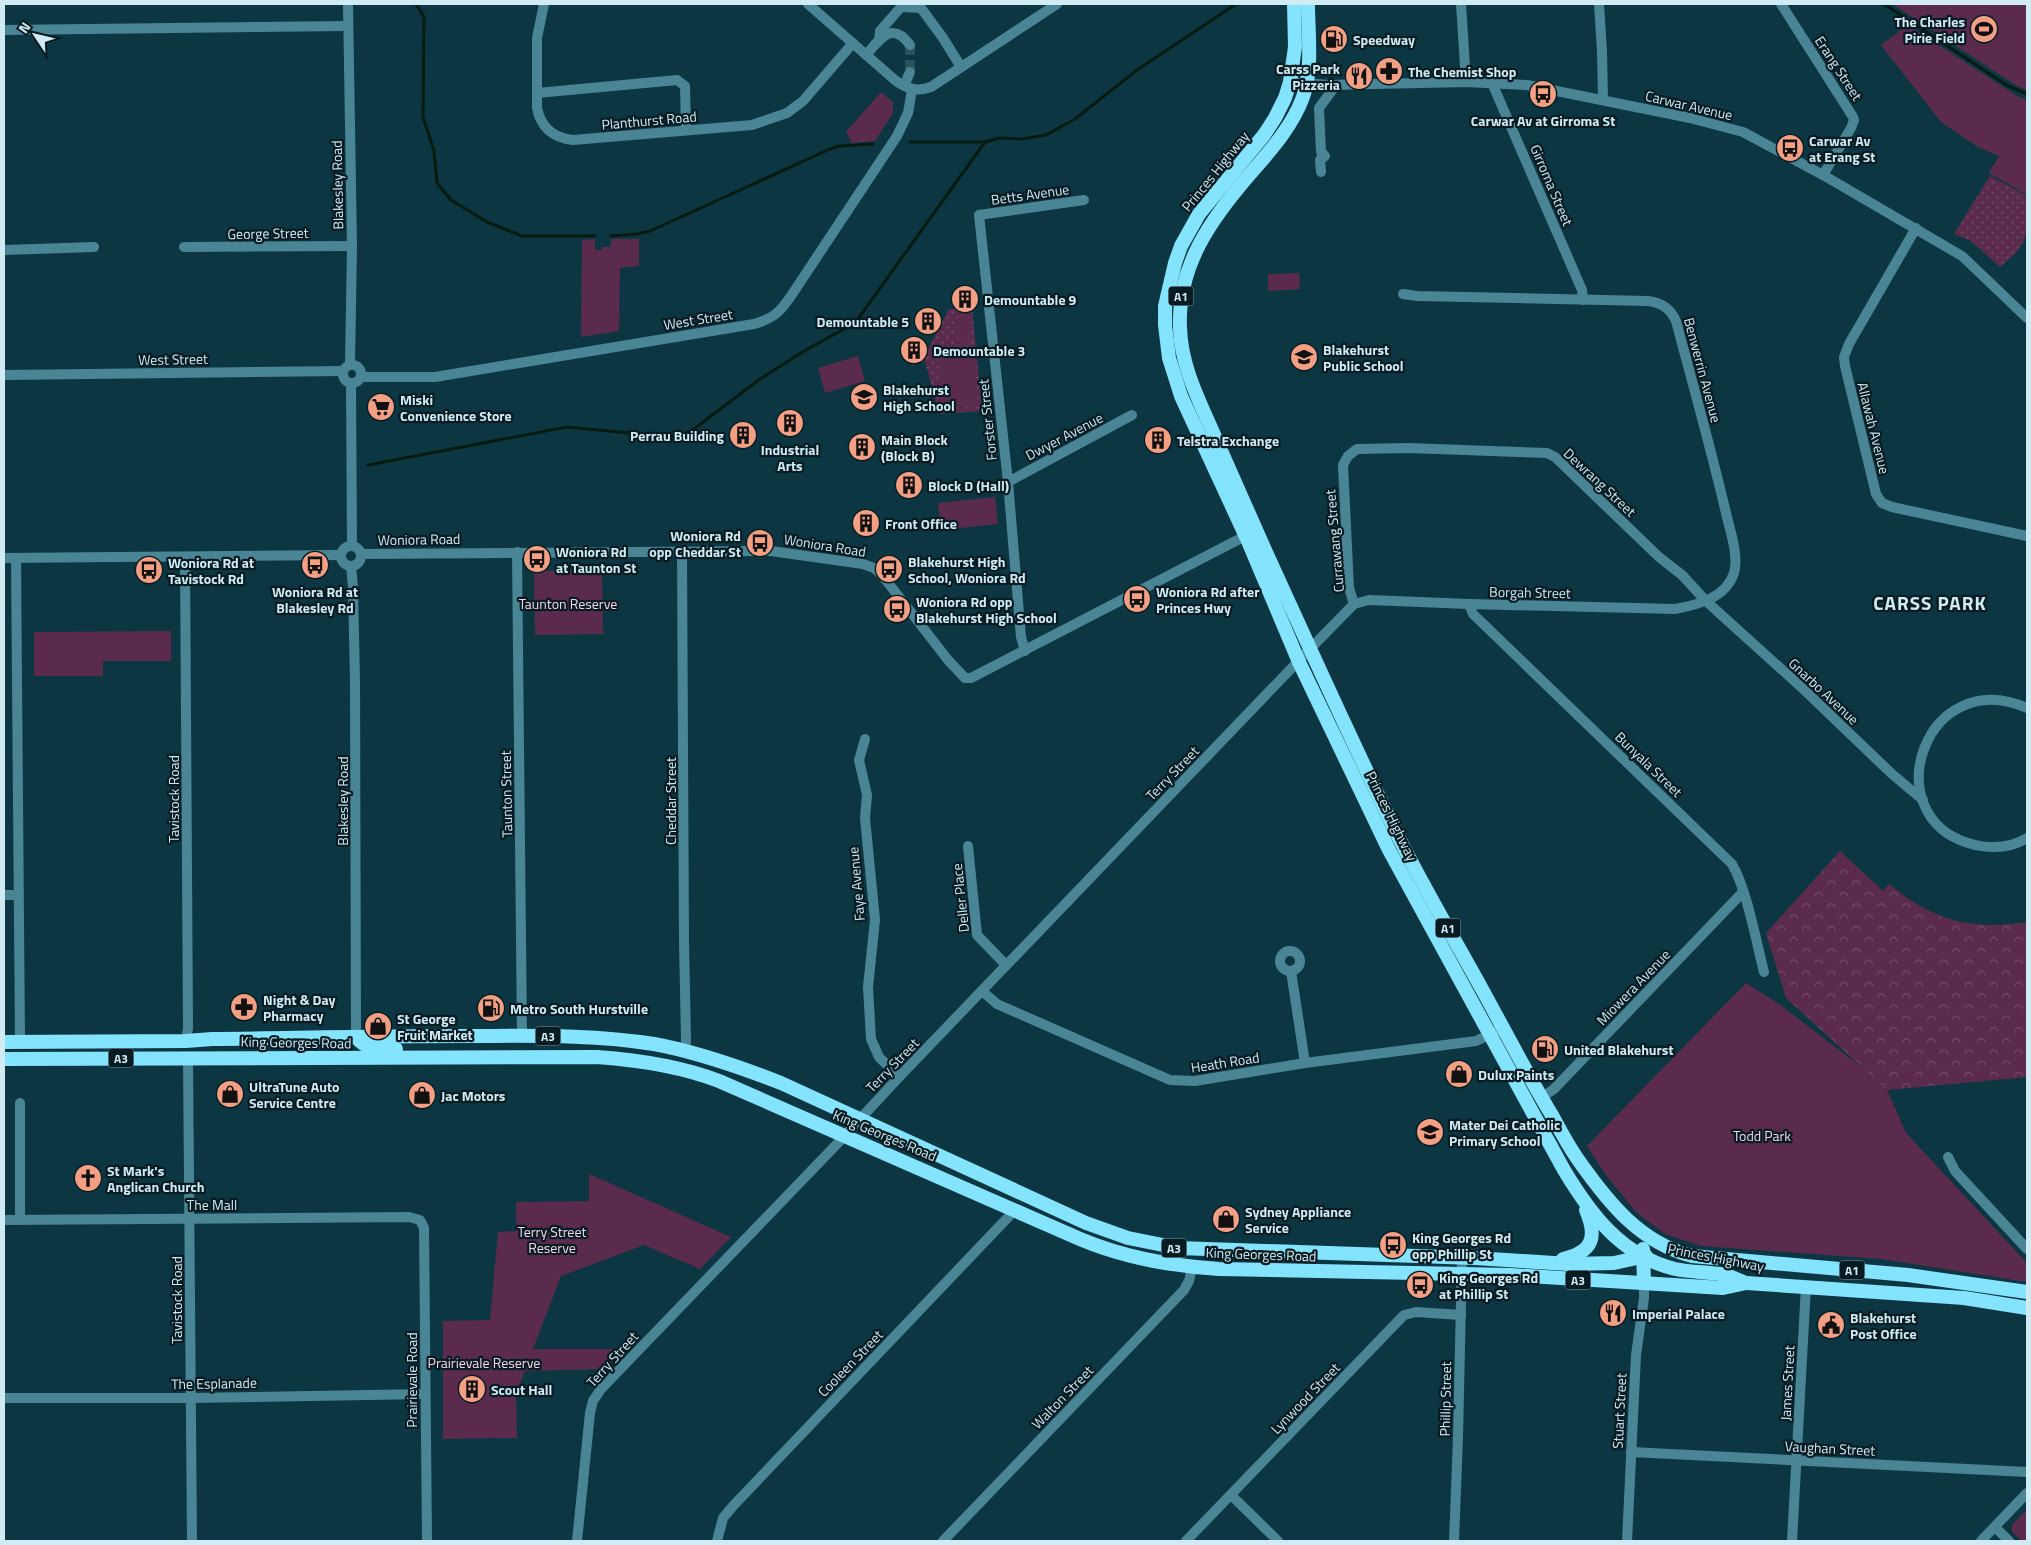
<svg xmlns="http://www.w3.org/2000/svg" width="2031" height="1545" viewBox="0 0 2031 1545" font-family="'Titillium Web',sans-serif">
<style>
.grass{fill:url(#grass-dots)}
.forest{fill:url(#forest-crowns)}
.park{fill:#5b2b4e}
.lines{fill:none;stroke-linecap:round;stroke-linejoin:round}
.stream{stroke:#061b10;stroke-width:3}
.minor-tunnel{stroke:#29525d;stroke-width:10;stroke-dasharray:10 5;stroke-linecap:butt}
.minor{stroke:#4a8596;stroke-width:10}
.tertiary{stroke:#4a8596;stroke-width:10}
.trunk{stroke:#84e3fe;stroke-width:14}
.labels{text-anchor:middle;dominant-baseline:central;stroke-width:4.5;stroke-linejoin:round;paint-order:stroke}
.shield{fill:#061c22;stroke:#93adb4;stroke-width:1}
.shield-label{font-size:12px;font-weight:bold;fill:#d0ebf3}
.poi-label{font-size:14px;font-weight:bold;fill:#d0ebf3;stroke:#061c22;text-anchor:start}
.street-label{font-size:14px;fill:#d0ebf3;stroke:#061c22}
.park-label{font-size:14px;fill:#f6d4ea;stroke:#061c22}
.district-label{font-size:19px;font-weight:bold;letter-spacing:1px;fill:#d0ebf3;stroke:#061c22}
</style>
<defs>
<pattern id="grass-dots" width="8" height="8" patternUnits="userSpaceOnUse" patternTransform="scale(1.25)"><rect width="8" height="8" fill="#5b2b4e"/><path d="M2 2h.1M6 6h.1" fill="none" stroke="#724a68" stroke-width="1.8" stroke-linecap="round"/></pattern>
<pattern id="forest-crowns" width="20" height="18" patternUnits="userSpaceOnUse" patternTransform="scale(1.25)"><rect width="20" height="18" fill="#5b2b4e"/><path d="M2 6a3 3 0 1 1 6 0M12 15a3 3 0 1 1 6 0" fill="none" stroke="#724a68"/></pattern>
</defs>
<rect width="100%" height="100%" fill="#0c3742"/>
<!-- grass -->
<g class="grass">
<path d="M1990,176l37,20c0,39 4,46 -27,71l-29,-26 -17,-7z"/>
<path d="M972,308l10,103 -43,3 -14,-53 -13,5 -2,-5 14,-4 25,-48z"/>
</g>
<!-- forest -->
<path class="forest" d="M1840,851l43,40 6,-7c43,36 83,47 138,38v155l-140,13 -101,-92 -20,-65z"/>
<!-- park -->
<g class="park">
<path d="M1892,4h135v86l-10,-4z"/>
<path d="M1908,25l109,71 10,4v95l-38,-22 10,-17 -21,-9 -37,-25 -60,-77z"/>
<path d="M881,92l12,10v11l-18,28 -23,2 -6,-11z"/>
<path d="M595,239v11h7v-3h9v-8h28v27l-19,2 -1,63 -38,6 1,-97z"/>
<path d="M1299,273l1,16 -32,2v-17z"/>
<path d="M968,316l2,26 -12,2 -2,-26z"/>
<path d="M974,353l4,53 -35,3 -4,-53z"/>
<path d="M858,356l7,25 -40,12 -7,-25z"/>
<path d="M995,497l3,27 -57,6 -3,-27z"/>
<path d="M602,570l1,64 -68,1 -1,-64z"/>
<path d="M171,631v30h-68v15h-69v-44z"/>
<path d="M1746,983l33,21 89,68 19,18 19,43 121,130v19l-146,-23 -180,-13 -36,-12 -29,-22 -31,-38 -18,-28z"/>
<path d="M589,1174l142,63 -31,32 -56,-24 -83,31 -28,73h91l-19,20 -80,2 -9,23 1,44 -74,1v-118l47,-1 8,-88 18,-1v-29l73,-1z"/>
<path d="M2027,1509v32h-5l-10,-9v-7z"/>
</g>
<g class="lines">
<!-- stream -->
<g class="stream">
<path d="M416,4l8,13 -1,100 11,34 3,32 14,17 36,22 35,14h73"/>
<path d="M1884,4l124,82 19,8"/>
<path d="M910,142h75l15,-4 21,1 25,-4 29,-16 62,-49 99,-66"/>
<path d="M611,236l26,-2 13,-3 180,-82 9,-3 34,-2"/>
<path d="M368,465l199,-38 105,10 18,-5 70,-53 44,-28 51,-28 130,-181"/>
</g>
<!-- minor-tunnel -->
<path class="minor-tunnel" d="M910,45v27"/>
<!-- minor -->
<g class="minor">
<path d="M544,4l-7,34v70c4,20 17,30 36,32l179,-15 35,-12 16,-12 50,-58"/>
<path d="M1461,4l5,78"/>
<path d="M1599,4l3,47 1,49"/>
<path d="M1781,4l72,113 1,3 -3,8 -28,47"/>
<path d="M4,30l344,-4"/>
<path d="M879,41l1,-10 21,-24 20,1 22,30 18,29"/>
<path d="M866,55c14,-16 26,-35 44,-10"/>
<path d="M1290,82l39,3 137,-3 61,3 163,33 53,14 80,43 139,81 65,62"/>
<path d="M1492,83l90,207 1,10"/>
<path d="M904,86l6,-14"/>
<path d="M537,93l140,-13 8,6 1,44"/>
<path d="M1321,172l-1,-12 5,-4 -4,-4 -2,-44 17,-23"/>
<path d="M1916,228l-67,116 -5,13 1,9 31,128 6,9 10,4 135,29"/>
<path d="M184,247l168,-1"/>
<path d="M4,250l90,-3"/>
<path d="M4,375l339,-4"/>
<path d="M361,377h74l319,-53c21,-6 27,-13 39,-31l104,-157 11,-23 4,-23"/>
<path d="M1008,482l124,-67"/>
<path d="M682,551l2,391 2,98 -1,11"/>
<path d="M517,552l5,484"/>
<path d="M362,554l409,-3 92,13 11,4 8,7 66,85 17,18h6l280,-145"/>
<path d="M185,557l3,471 -2,13"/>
<path d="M4,558l337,-3"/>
<path d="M16,558l4,484"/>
<path d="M1354,604l-5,-16 -6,-123 5,-9 9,-7 51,-1 139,5 8,4 104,100 23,18 24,26 94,85 92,88 31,26"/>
<path d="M1469,604l4,10 259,250c15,26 24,77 32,108"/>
<path d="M1310,649l44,-45 15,-4 100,4 206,5c22,-4 51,-11 59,-36 5,-18 -4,-42 -8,-60 -15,-64 -33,-128 -50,-192 -6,-13 -14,-18 -28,-20l-231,-5 -14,-2"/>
<path d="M1025,651l-4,-14 -13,-155 -29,-267 105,-15"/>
<path d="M2027,708c-102,-44 -152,106 -59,135 20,6 41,6 59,-5"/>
<path d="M865,739l-6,21 8,35 -2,23 10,102 -7,67 3,52 8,18 20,20"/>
<path d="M968,846l9,89 29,30"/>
<path d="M4,895h14"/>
<circle cx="1290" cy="961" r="10"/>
<path d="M1291,971l14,92"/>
<path d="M982,991l15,13 173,76 25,1 110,-18 171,-22 19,-9"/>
<path d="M188,1058l4,483"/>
<path d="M1541,1098l13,-9 189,-197"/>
<path d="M20,1103v117"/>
<path d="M1948,1157l7,14 72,78"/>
<path d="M4,1220l405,-3 11,3 4,8 3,313"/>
<path d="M4,1398h186l235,-4"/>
<path d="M1631,1452l396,20"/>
<path d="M1231,1495l47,46"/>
<path d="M1995,1527l14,14"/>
<path d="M717,1541l6,-23 10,-12 281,-295"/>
<path d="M943,1541l241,-251 5,-9 3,-13"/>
<path d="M1186,1541l218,-226 12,-3 45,3"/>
<path d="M1454,1541l4,-104 4,-180"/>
<path d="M1627,1541l9,-186 8,-57v-15"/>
<path d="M1792,1541l14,-255"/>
<path d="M1981,1541l46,-48"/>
</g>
<!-- tertiary -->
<g class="tertiary">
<path d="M348,4l4,242 -2,119"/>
<path d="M808,4l88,77c12,8 21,11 35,6l126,-83"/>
<circle cx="352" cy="374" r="9"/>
<path d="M351,384l1,161"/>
<circle cx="351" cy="556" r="10"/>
<path d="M351,566l2,21 2,94 1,356"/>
<path d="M577,1541l13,-128 3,-12 8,-12 235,-244 63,-68 411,-428"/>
</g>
<!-- trunk -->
<g class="trunk">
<path d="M1294,4l1,43 -5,35 -5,16 -10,20 -11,17 -65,79 -18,32 -6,17 -10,43v19l4,33 12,38 67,145 51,121 90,188 175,320c27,45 58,86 111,99 15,3 30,3 45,5 9,1 18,6 26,9l218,15 63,10"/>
<path d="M1308,4c0,29 5,65 -5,93 -11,30 -33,54 -53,77 -39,45 -73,92 -70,154 1,39 20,74 35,109 17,38 33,75 50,113 44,96 87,193 134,288 26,52 56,102 84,153 23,42 45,85 70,126 8,15 16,30 26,44 29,41 61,82 113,95l216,19 119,17"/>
<path d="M356,1037c11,14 24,12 40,12"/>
<path d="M4,1042l182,-1 26,-2c85,-1 169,-3 254,-3 63,0 126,-2 188,8 44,8 86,23 127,39l305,140 42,15 50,10 297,10 94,6 45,-1 32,-7"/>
<path d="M4,1059l593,-2c42,3 83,9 122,24l361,158c45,19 91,27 139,30l292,6 212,13 23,-5"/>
<path d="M1643,1249l1,34"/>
<path d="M1563,1259c29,-7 35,-21 23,-49"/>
</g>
</g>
<!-- icons -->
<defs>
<g id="stadium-disc" transform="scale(1.4375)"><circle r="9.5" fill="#f39f83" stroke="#061c22"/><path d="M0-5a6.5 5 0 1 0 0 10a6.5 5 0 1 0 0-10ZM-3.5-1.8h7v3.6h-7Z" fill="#111"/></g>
<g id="fuel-disc" transform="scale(1.4375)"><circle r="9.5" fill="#f39f83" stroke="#061c22"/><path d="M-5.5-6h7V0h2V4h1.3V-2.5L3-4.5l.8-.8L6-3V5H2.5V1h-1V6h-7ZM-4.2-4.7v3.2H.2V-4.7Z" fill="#111"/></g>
<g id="pharmacy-disc" transform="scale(1.4375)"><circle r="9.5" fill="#f39f83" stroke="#061c22"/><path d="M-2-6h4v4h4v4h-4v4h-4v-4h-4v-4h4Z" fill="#111"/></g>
<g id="restaurant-disc" transform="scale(1.4375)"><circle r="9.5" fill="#f39f83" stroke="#061c22"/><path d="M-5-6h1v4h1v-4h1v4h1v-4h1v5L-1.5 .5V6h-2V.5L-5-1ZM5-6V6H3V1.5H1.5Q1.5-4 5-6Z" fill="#111"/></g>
<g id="bus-disc" transform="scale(1.4375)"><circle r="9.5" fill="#f39f83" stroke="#061c22"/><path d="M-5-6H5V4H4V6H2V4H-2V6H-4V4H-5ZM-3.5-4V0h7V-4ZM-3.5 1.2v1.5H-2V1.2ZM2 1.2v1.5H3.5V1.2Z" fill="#111"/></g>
<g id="building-disc" transform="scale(1.4375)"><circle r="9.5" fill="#f39f83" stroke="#061c22"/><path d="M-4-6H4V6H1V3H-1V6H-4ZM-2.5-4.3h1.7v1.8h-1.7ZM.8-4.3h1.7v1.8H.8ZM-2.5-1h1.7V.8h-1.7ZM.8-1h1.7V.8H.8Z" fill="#111"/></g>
<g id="school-disc" transform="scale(1.4375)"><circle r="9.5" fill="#f39f83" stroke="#061c22"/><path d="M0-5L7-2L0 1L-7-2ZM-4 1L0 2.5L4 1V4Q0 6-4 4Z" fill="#111"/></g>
<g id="supermarket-disc" transform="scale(1.4375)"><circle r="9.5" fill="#f39f83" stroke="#061c22"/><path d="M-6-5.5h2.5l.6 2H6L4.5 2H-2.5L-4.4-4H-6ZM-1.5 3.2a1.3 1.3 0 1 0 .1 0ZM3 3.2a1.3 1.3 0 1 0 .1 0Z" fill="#111"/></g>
<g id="shop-disc" transform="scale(1.4375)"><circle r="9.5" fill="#f39f83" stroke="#061c22"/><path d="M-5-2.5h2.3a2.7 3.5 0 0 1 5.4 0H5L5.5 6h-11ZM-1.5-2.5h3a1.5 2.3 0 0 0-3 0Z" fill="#111"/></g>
<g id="church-disc" transform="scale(1.4375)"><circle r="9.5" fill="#f39f83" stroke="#061c22"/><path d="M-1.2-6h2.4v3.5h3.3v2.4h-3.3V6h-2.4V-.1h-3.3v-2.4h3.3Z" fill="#111"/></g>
<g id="civic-disc" transform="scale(1.4375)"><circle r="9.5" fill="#f39f83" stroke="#061c22"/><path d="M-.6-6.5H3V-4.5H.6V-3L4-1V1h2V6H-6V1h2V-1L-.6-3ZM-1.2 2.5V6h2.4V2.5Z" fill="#111"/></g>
</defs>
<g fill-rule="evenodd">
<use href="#stadium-disc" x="1984" y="29"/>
<use href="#fuel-disc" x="1334" y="39"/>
<use href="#pharmacy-disc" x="1389" y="71"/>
<use href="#restaurant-disc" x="1359" y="76"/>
<use href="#bus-disc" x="1543" y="94"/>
<use href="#bus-disc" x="1790" y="148"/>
<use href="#building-disc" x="965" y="299"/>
<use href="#building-disc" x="928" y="321"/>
<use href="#building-disc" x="914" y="350"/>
<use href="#school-disc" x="1304" y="357"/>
<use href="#school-disc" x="864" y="397"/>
<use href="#supermarket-disc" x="381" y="407"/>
<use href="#building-disc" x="790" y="423"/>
<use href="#building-disc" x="743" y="435"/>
<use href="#building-disc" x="1158" y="440"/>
<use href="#building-disc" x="862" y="447"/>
<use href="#building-disc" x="909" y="485"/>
<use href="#building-disc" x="866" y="523"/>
<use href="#bus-disc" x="760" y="543"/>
<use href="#bus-disc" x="537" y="559"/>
<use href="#bus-disc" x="315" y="565"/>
<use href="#bus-disc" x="889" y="569"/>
<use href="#bus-disc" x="149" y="570"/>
<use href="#bus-disc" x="1137" y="599"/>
<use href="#bus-disc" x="897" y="609"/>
<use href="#pharmacy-disc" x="244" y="1007"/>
<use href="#fuel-disc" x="491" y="1008"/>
<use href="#shop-disc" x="378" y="1026"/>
<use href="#fuel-disc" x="1545" y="1049"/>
<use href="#shop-disc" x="1459" y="1074"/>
<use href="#shop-disc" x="230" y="1094"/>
<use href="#shop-disc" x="422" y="1095"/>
<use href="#school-disc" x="1430" y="1132"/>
<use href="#church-disc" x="88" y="1178"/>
<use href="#shop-disc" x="1226" y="1219"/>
<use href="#bus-disc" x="1393" y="1245"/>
<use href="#bus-disc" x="1420" y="1285"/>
<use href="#restaurant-disc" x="1613" y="1313"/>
<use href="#civic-disc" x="1831" y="1325"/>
<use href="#building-disc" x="472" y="1389"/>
</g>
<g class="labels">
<!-- shield labels -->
<g class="shield">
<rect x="1168.5" y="286.5" width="25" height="19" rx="4"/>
<rect x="1435.5" y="918.5" width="25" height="19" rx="4"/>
<rect x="535.5" y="1026.5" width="25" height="19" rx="4"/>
<rect x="108.5" y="1048.5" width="25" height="19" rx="4"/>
<rect x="1161.5" y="1238.5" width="25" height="19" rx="4"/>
<rect x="1839.5" y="1260.5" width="25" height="19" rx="4"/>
<rect x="1565.5" y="1270.5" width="25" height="19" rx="4"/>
</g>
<g class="shield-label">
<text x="1181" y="296">A1</text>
<text x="1448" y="928">A1</text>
<text x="548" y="1036">A3</text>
<text x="121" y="1058">A3</text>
<text x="1174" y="1248">A3</text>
<text x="1852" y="1270">A1</text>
<text x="1578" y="1280">A3</text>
</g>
<!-- poi labels -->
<g class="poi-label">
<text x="1965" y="21" text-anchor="end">The Charles<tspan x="1965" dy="16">Pirie Field</tspan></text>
<text x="1353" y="39">Speedway</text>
<text x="1340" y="68" text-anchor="end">Carss Park<tspan x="1340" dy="16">Pizzeria</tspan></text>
<text x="1408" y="71">The Chemist Shop</text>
<text x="1543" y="120" text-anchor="middle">Carwar Av at Girroma St</text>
<text x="1809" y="140">Carwar Av<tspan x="1809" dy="16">at Erang St</tspan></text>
<text x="984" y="299">Demountable 9</text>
<text x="909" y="321" text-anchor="end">Demountable 5</text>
<text x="1323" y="349">Blakehurst<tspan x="1323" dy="16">Public School</tspan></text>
<text x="933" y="350">Demountable 3</text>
<text x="883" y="389">Blakehurst<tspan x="883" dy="16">High School</tspan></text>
<text x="400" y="399">Miski<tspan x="400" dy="16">Convenience Store</tspan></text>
<text x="724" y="435" text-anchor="end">Perrau Building</text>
<text x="881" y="439">Main Block<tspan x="881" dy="16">(Block B)</tspan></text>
<text x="1177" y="440">Telstra Exchange</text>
<text x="790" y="449" text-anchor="middle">Industrial<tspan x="790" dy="16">Arts</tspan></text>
<text x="928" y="485">Block D (Hall)</text>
<text x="885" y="523">Front Office</text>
<text x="741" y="535" text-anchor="end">Woniora Rd<tspan x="741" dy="16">opp Cheddar St</tspan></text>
<text x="556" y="551">Woniora Rd<tspan x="556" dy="16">at Taunton St</tspan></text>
<text x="908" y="561">Blakehurst High<tspan x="908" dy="16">School, Woniora Rd</tspan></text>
<text x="168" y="562">Woniora Rd at<tspan x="168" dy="16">Tavistock Rd</tspan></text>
<text x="315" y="591" text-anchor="middle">Woniora Rd at<tspan x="315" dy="16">Blakesley Rd</tspan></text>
<text x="1156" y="591">Woniora Rd after<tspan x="1156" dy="16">Princes Hwy</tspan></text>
<text x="916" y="601">Woniora Rd opp<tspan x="916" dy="16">Blakehurst High School</tspan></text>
<text x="263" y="999">Night &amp; Day<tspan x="263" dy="16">Pharmacy</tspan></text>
<text x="510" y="1008">Metro South Hurstville</text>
<text x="397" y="1018">St George<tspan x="397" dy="16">Fruit Market</tspan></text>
<text x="1564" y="1049">United Blakehurst</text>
<text x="1478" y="1074">Dulux Paints</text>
<text x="249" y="1086">UltraTune Auto<tspan x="249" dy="16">Service Centre</tspan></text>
<text x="441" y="1095">Jac Motors</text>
<text x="1449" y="1124">Mater Dei Catholic<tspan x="1449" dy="16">Primary School</tspan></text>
<text x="107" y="1170">St Mark's<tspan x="107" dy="16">Anglican Church</tspan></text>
<text x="1245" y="1211">Sydney Appliance<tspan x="1245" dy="16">Service</tspan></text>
<text x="1412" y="1237">King Georges Rd<tspan x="1412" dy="16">opp Phillip St</tspan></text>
<text x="1439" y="1277">King Georges Rd<tspan x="1439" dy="16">at Phillip St</tspan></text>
<text x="1632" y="1313">Imperial Palace</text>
<text x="1850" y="1317">Blakehurst<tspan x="1850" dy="16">Post Office</tspan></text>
<text x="491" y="1389">Scout Hall</text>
</g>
<!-- street labels -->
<g class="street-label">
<text transform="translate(1839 68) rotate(57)">Erang Street</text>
<text transform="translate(1689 105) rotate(13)">Carwar Avenue</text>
<text transform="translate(649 120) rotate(-5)">Planthurst Road</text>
<text transform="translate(1215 171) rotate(-51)">Princes Highway</text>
<text transform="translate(337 185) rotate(-91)">Blakesley Road</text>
<text transform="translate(1552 185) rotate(67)">Girroma Street</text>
<text transform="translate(1030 194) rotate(-8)">Betts Avenue</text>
<text transform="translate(268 233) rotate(-1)">George Street</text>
<text transform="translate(698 319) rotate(-9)">West Street</text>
<text transform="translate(173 359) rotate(-1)">West Street</text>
<text transform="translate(1703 370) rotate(75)">Benwerrin Avenue</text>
<text transform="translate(987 420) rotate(-96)">Forster Street</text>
<text transform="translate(1874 428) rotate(76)">Allawah Avenue</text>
<text transform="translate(1064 436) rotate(-28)">Dwyer Avenue</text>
<text transform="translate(1600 482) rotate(43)">Dewrang Street</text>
<text transform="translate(419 539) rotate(-1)">Woniora Road</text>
<text transform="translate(1334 541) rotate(-95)">Currawang Street</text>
<text transform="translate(825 545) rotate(9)">Woniora Road</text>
<text transform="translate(1530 592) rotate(1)">Borgah Street</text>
<text transform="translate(1824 691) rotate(43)">Gnarbo Avenue</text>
<text transform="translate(1649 764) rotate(44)">Bunyala Street</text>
<text transform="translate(1172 773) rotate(-46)">Terry Street</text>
<text transform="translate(506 794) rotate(-91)">Taunton Street</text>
<text transform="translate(173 799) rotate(-90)">Tavistock Road</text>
<text transform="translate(342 801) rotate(-90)">Blakesley Road</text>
<text transform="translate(670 801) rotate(-90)">Cheddar Street</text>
<text transform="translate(1392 816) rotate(64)">Princes Highway</text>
<text transform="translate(856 884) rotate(-95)">Faye Avenue</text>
<text transform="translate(960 898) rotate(-96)">Deller Place</text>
<text transform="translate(1633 987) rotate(-46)">Miowera Avenue</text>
<text transform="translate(296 1042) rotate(1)">King Georges Road</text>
<text transform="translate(1225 1062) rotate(-9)">Heath Road</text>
<text transform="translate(892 1065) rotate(-46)">Terry Street</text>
<text transform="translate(885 1135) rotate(23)">King Georges Road</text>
<text x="212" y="1204">The Mall</text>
<text transform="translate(1261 1254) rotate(2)">King Georges Road</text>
<text transform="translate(1716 1257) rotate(11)">Princes Highway</text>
<text transform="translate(176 1300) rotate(-90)">Tavistock Road</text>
<text transform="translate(612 1359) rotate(-48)">Terry Street</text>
<text transform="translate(850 1363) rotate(-46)">Cooleen Street</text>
<text transform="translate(411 1380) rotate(-90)">Prairievale Road</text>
<text transform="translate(214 1383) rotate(-1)">The Esplanade</text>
<text transform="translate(1787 1383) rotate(-87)">James Street</text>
<text transform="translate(1062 1397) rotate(-46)">Walton Street</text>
<text transform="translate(1305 1398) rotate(-46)">Lynwood Street</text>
<text transform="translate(1445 1399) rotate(-89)">Phillip Street</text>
<text transform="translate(1619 1411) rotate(-87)">Stuart Street</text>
<text transform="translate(1830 1448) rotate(3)">Vaughan Street</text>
</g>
<!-- park labels -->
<g class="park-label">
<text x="568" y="603">Taunton Reserve</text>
<text x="1762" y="1135">Todd Park</text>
<text x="552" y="1231">Terry Street<tspan x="552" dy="16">Reserve</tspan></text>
<text x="484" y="1362">Prairievale Reserve</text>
</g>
<!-- district labels -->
<g class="district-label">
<text x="1930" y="602">CARSS PARK</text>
</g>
</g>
<!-- border -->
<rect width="2031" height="1545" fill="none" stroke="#d0ebf3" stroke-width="10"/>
<!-- north arrow -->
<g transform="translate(35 35) rotate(305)" stroke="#061c22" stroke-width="4" paint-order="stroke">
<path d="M0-4L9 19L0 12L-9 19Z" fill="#d0ebf3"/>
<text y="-8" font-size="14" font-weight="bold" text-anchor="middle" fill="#d0ebf3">N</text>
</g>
</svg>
